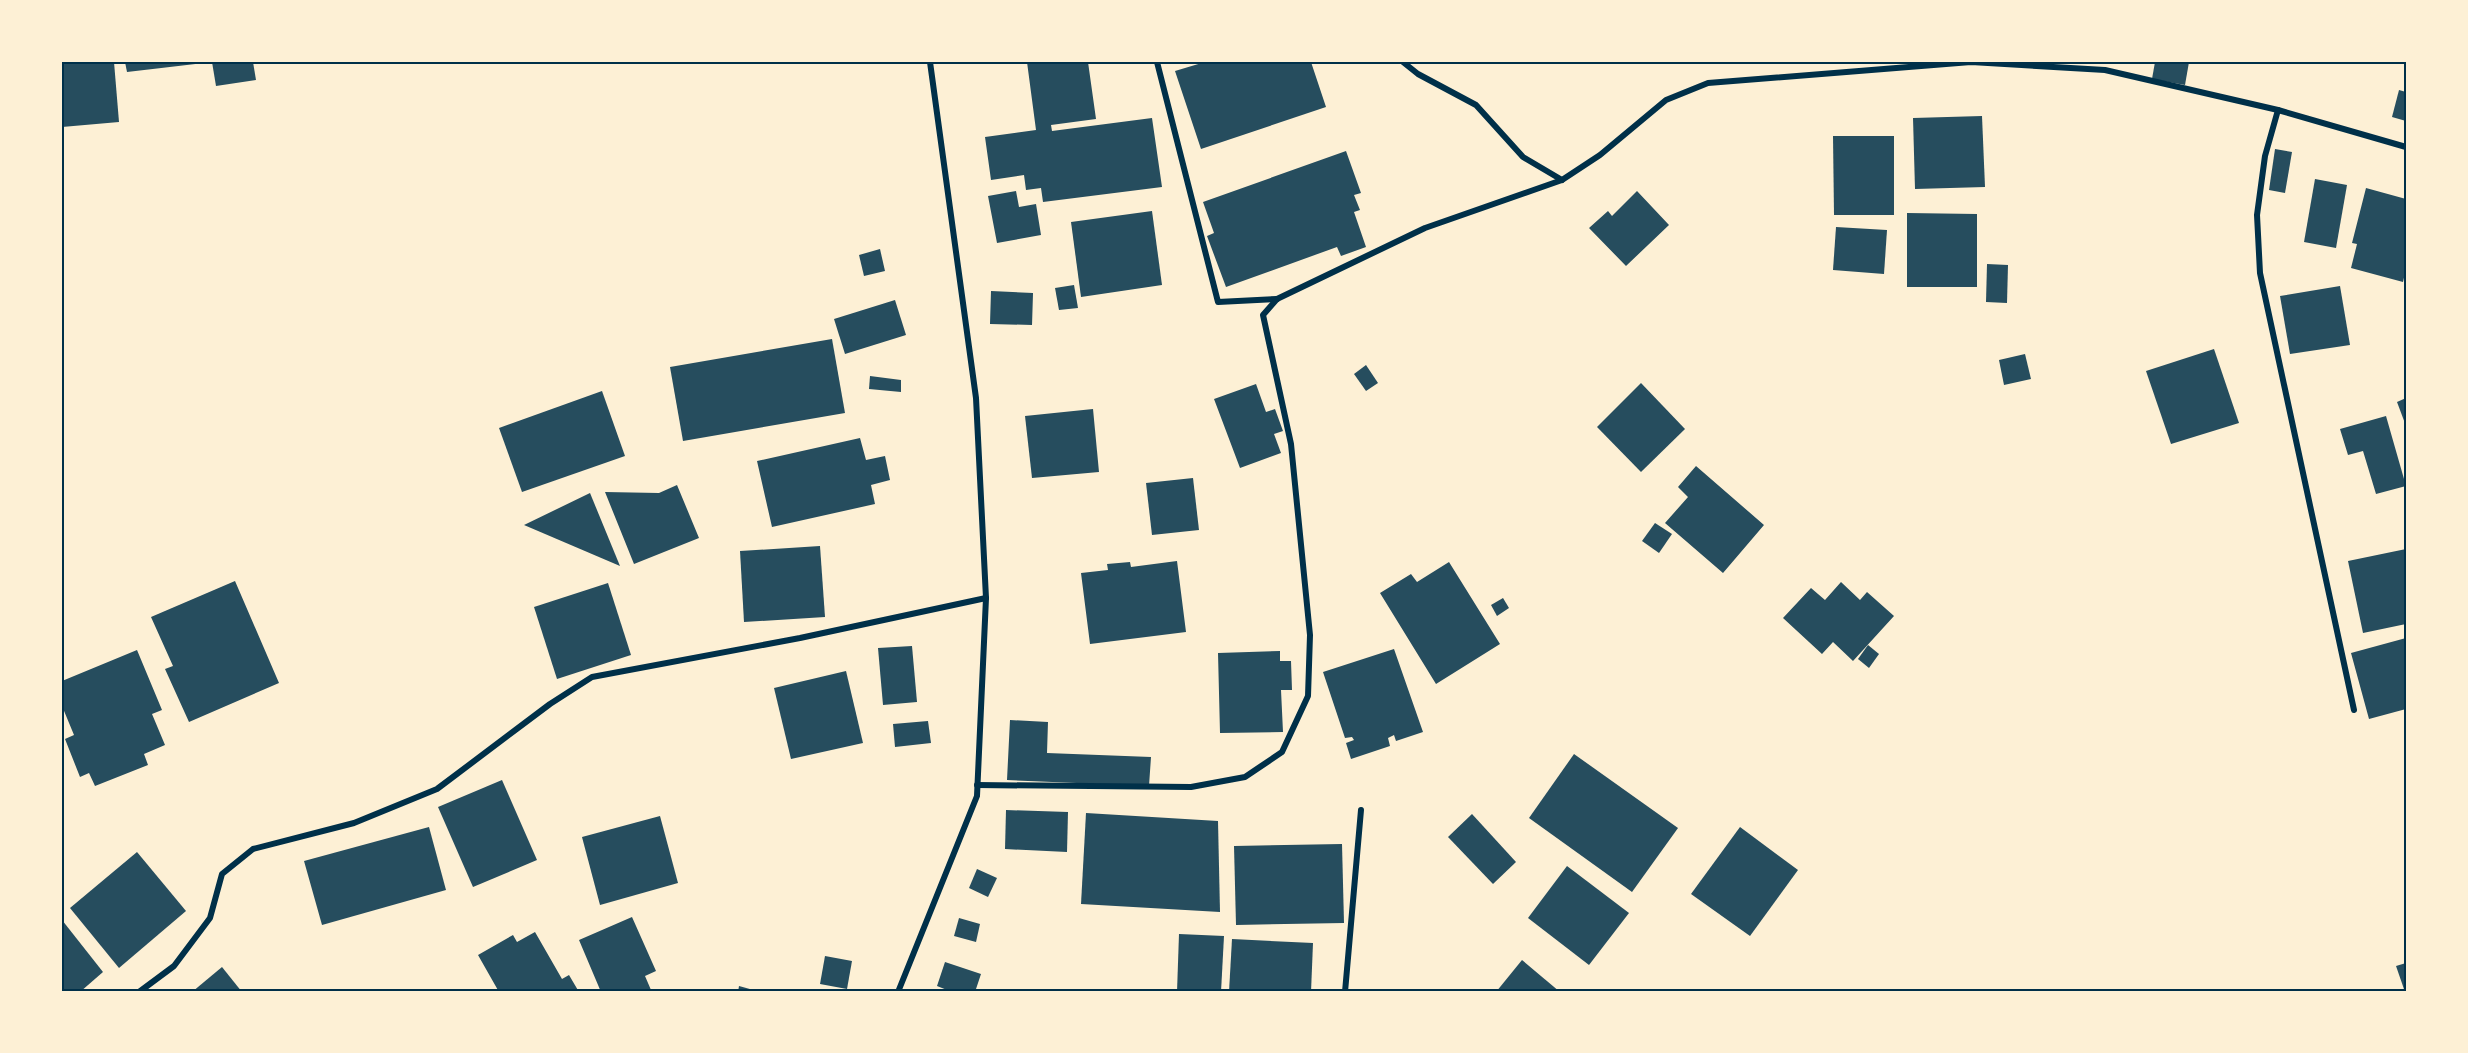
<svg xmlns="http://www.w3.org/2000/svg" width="2468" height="1053" viewBox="0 0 2468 1053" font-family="Inter,sans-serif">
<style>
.building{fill:#264d5e}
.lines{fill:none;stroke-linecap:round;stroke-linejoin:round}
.minor{stroke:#003049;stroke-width:6}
.neatline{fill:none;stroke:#003049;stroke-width:2}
</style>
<rect width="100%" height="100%" fill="#fdf0d5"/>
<!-- building -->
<g class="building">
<path d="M62,62h52l5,60 -57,5z"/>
<path d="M125,62h79v1l-77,9z"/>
<path d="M212,62h41l3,18 -40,6z"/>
<path d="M1027,62h61l8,57 -45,6 1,6 100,-13 10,69 -119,15 -2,-14 -15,2 -2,-15 -33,5 -6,-43 51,-7z"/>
<path d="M1205,62h106l15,45 -125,42 -26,-78z"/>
<path d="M2155,62h34l-4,23 -33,-6z"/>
<path d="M2399,90l7,2v29l-14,-4z"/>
<path d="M1982,116l3,71 -70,2 -2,-71z"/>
<path d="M1833,136h61v79h-60z"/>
<path d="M2275,149l17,3 -7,41 -16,-3z"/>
<path d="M1346,151l15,42 -7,2 6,15 -6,2 12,35 -25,9 -4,-9 -111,40 -19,-51 7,-3 -11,-31z"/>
<path d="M2315,179l32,6 -11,63 -32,-6z"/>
<path d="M2366,188l40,11v70l-3,13 -52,-14 6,-24 -5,-1z"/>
<path d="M1016,191l3,16 17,-3 5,31 -44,8 -9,-47z"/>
<path d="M1637,191l32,34 -43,41 -37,-38 19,-17 4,5z"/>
<path d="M1152,211l10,74 -81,12 -10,-75z"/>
<path d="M1907,213l70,1v73h-70z"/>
<path d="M1836,227l51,3 -3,44 -51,-4z"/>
<path d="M880,249l5,22 -21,5 -5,-21z"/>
<path d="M1987,264l21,1 -1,38 -21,-1z"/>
<path d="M1074,285l4,23 -19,2 -4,-22z"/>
<path d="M2340,286l10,59 -60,9 -10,-58z"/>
<path d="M991,291l42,2 -1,32 -42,-1z"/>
<path d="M895,300l11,35 -61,19 -11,-35z"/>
<path d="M832,339l13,74 -162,28 -13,-74z"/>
<path d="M2214,349l25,74 -68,21 -25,-73z"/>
<path d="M2025,354l6,25 -27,6 -5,-25z"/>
<path d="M1366,365l12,18 -12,8 -12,-17z"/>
<path d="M870,376l31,4v12l-32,-3z"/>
<path d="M1641,383l44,46 -44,43 -44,-45z"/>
<path d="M1256,384l10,28 9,-3 8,22 -9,3 7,19 -41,15 -26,-69z"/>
<path d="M602,391l23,65 -103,36 -23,-64z"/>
<path d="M2406,398v28l-9,-24z"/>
<path d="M1093,409l6,63 -67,6 -7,-62z"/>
<path d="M2386,416l20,70 -30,8 -13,-43 -15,4 -8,-26z"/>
<path d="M860,438l6,22 19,-4 5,24 -19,5 4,19 -103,23 -15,-66z"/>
<path d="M1696,466l68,59 -41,48 -58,-50 23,-26 -10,-10z"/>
<path d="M1193,478l6,52 -47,5 -6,-52z"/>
<path d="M677,485l22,53 -65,26 -29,-72 54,1z"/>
<path d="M590,493l30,73 -96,-41z"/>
<path d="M1655,523l17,11 -13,19 -17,-12z"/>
<path d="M820,546l5,71 -81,5 -4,-71z"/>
<path d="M2406,549v75l-43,9 -15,-72z"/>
<path d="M1177,561l9,71 -96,12 -9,-71 27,-3 -1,-6 23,-2 1,5z"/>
<path d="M1449,562l51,82 -64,40 -56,-91 31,-19 6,8z"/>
<path d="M235,581l44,102 -90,39 -24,-53 8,-3 -22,-49z"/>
<path d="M1841,582l19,18 7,-8 27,24 -41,45 -20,-19 -11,12 -39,-36 28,-30 14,12z"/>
<path d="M608,583l23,72 -74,24 -23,-72z"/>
<path d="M1503,598l6,10 -12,8 -6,-11z"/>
<path d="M2406,638v71l-37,10 -18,-66z"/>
<path d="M1868,645l11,9 -10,14 -11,-9z"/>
<path d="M912,646l5,56 -34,3 -5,-57z"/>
<path d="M1394,649l29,83 -27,9 -2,-6 -6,3 2,8 -39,13 -5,-16 8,-3 -2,-3 -7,1 -22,-66z"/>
<path d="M137,650l25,60 -10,4 13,31 -21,9 4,11 -53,21 -6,-13 -9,4 -15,-38 9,-4 -12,-29v-25z"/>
<path d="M1280,651v10h11l1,29h-11l2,42 -63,1 -2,-80z"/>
<path d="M846,671l17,72 -72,16 -17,-71z"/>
<path d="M1010,720l38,2 -1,31 104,4 -2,29 -142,-6z"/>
<path d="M928,721l3,22 -36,4 -2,-23z"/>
<path d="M1574,754l104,74 -46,64 -103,-74z"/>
<path d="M502,780l35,80 -64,27 -35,-80z"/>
<path d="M1006,810l62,2 -1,40 -62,-3z"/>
<path d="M1086,813l132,8 2,91 -139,-8z"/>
<path d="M1472,814l44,48 -23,22 -45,-47z"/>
<path d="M660,816l18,67 -78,22 -18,-68z"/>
<path d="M429,827l17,63 -124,35 -18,-64z"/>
<path d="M1740,827l58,43 -48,66 -59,-42z"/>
<path d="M1342,844l2,79 -108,2 -2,-79z"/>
<path d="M137,852l49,59 -67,57 -49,-60z"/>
<path d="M1567,866l62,47 -40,52 -61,-47z"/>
<path d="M977,869l20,9 -9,19 -19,-9z"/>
<path d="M632,917l24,54 -11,5 6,14 -50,2 -22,-52z"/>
<path d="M959,918l21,6 -4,18 -22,-6z"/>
<path d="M62,920l41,52 -23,20h-18z"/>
<path d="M535,932l27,47 7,-4 10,17h-80l-21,-37 35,-20 4,7z"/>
<path d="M1179,934l45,2 -3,56h-44z"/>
<path d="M1232,939l81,4 -2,49h-82z"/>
<path d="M825,956l27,5 -5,28 -27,-5z"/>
<path d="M1522,960l38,32h-64z"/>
<path d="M945,962l36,12 -6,18h-23l-15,-6z"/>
<path d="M2406,963v29h-1l-9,-26z"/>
<path d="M222,967l20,25h-50z"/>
<path d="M739,986l18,5v1h-19z"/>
</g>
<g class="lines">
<!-- minor -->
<g class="minor">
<path d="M1157,62l61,240 59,-3"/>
<path d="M1403,62l15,12 58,31 47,52 39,23"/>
<path d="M2278,110l-13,46 -8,59 3,58 94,437"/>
<path d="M977,785l214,2 54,-10 37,-25 26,-56 2,-61 -19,-191 -28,-129 14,-16 148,-71 137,-48 38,-25 66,-55 42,-17 263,-21 134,8 173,40 128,37"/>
<path d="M139,992l35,-26 36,-48 12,-44 31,-25 101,-26 83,-34 113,-85 42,-27 208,-39 186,-40"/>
<path d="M898,992l79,-196 9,-198 -10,-200 -46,-336"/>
<path d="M1345,992l16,-182"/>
</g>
</g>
<!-- border -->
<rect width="2468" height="1053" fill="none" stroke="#fdf0d5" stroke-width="126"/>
<rect x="63" y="63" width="2342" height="927" class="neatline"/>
</svg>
